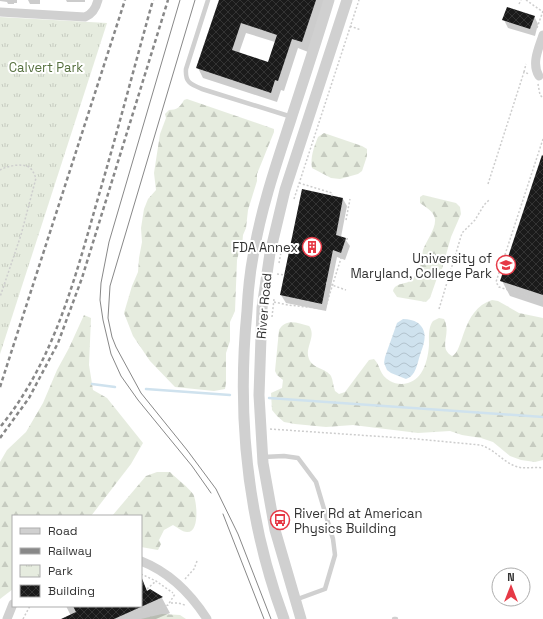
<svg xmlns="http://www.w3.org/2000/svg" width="543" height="619" viewBox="0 0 543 619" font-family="'Space Grotesk',sans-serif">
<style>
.forest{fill:url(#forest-firs)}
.park{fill:url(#park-tufts)}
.water{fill:url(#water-waves)}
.shadow{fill:#0003;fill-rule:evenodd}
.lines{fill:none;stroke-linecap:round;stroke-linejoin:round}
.stream{stroke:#cfe2ee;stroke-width:2.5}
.building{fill:url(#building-cross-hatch);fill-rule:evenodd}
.path{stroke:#cdcdcd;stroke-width:1.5;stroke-dasharray:2 2;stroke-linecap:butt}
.service{stroke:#d0d0d0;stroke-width:4.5}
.minor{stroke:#d0d0d0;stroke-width:9}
.tertiary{stroke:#d0d0d0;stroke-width:11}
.tram{stroke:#888;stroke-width:1}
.rail{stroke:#888;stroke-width:2.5;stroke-dasharray:4 3;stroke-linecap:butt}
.labels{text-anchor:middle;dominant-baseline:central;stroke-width:4;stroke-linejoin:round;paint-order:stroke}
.park-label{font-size:13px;fill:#56703f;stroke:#fff}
.poi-label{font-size:13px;fill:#333;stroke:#fff;text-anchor:end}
.street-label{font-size:13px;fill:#333;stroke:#fff}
</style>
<defs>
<pattern id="forest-firs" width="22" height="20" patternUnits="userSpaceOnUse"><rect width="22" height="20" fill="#e6ecdf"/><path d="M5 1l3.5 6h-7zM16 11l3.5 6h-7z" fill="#c6cbc0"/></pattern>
<pattern id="park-tufts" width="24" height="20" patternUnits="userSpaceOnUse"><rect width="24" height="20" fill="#e6ecdf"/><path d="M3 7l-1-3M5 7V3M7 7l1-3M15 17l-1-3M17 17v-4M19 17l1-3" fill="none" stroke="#c6cbc0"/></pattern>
<pattern id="water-waves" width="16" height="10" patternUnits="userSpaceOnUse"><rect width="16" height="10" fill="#cfe2ee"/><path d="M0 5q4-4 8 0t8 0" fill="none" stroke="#b2c2cd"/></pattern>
<pattern id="building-cross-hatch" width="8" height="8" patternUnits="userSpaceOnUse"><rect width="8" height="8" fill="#1a1a1a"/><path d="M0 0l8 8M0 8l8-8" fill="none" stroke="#333"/></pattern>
</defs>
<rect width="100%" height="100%" fill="#fff"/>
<!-- forest -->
<g class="forest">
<path d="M187,99l87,30v3l-17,42v7l-9,29 -2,18 -3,7 -1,11 -3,6 -2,8 -2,51 -5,11v19l-4,12v30l-1,6 -11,2 -39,-4 -25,-26 -17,-25 -9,-23 8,-27 6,-14 1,-14 3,-16 -1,-14 3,-19 4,-10 8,-9 -2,-17 6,-39 6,-16 -1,-4 4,-4c8,0 11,-3 15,-10z"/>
<path d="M324,133l38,13 5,3v7l-5,15 -4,3 -18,5 -9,-1 -19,-10c-2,-11 2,-21 6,-31z"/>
<path d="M423,195l33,8 4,4 1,7 -10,23 -9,32 -5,9 -7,20 -4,4 -29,-5 -4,-6c2,-9 14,-6 20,-12 2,-2 9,-16 9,-19 1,-3 0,-7 1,-10 3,-9 13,-21 12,-31 -1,-8 -10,-12 -15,-16v-6z"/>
<path d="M492,300l6,1 21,12 24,5v142l-8,2 -14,-2 -11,-4 -17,-14 -12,-4 -19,-3 -12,-4 -32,2 -65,-8 -27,2 -31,-3 -11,-2 -7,-6 -5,-6 -1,-17 11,-5 1,-8 -6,-5 -2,-4 4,-41c7,-12 18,-7 30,-4 8,10 -5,22 0,33 4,10 17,9 22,17 2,4 2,10 4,15l4,3 6,-2 24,-32 5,-1c7,7 5,16 16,22 5,3 12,4 18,2 15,-4 20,-23 21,-38 0,-7 -1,-18 4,-24 2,-1 4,-2 6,-3l5,1c1,2 2,4 2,6 3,12 -7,23 6,31 12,-4 9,-46 40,-56z"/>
<path d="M84,315l7,3 -2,47 4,25 14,8 36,45 -12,21 -40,52h-78v73l-13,10v-137l7,-12 19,-18 17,-29 14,-33 12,-22z"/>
<path d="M157,472h13c7,7 17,14 23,22 4,6 7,39 -6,38 -5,0 -10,-5 -14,-7l-9,5 -5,10 2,4 -3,6 -17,-3v-31h-29l34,-40z"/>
<path d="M162,614l18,1 6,4h-45z"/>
</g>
<!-- park -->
<path class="park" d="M0,17l107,6 -107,331z"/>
<!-- water -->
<path class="water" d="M403,319c6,0 10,1 15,4 11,9 6,21 2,32 -3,9 -4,21 -14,24l-15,-6 -4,-3 -3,-7 1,-6 12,-34z"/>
<!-- shadow -->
<g class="shadow">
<path d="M0,0h17v3h-3v1h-6l-1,-2 -7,-1z"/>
<path d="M28,0h12v4h-10z"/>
<path d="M66,0h19v2h-18z"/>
<path d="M220,0h105l-17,52 -10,-4 -14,43 -3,-1 -4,12 -74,-24 -5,-10zM246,33l29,9 -7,21 -29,-10z"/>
<path d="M534,16l4,8 -3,12 -27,-8 -4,-8z"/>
<path d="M543,154v153l-33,-11 -8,-15z"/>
<path d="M343,199l4,7 -6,31 4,2 5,7 -5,14 -8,-3 -11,54 -40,-8 -5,-8z"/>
<path d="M141,588l6,4 3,-2 12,8 8,15 -14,6h-93l8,-3 -5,-10h75z"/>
</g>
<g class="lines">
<!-- stream -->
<g class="stream">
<path d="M92,384l23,3"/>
<path d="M146,389l84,6"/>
<path d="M269,398l274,19"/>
</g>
</g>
<!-- building -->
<g class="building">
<path d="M219,0h97l-14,42 -10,-3 -14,42 -3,-1 -4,13 -75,-25zM241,23l36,12 -9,27 -36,-12z"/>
<path d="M507,7l28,9 -5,13 -28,-9z"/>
<path d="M542,155l1,1v139l-43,-14z"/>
<path d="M302,189l41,9 -7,37 10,3 -5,15 -8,-3 -11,54 -42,-9z"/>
<path d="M141,576l6,15 3,-2 13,8 -49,22h-53l15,-7 -3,-6h68z"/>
</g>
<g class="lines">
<!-- path -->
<g class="path">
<path d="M526,0l17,12"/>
<path d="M519,4l2,-4"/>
<path d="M350,26l11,4"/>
<path d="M537,28l6,-17"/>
<path d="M524,72l2,-8"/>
<path d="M538,84l2,11 3,3"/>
<path d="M543,139l-47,143 3,5 44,14"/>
<path d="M0,170c7,-4 21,-7 29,-3 4,3 5,7 7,11l-15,57 -21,62"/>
<path d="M299,183l33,10v3"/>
<path d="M488,184l36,-112 5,2"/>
<path d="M294,199l65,-199"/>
<path d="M346,220l4,-21"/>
<path d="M279,263l3,-16"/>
<path d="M277,274l8,1"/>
<path d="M326,283l20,7"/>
<path d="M524,295l2,-5"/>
<path d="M274,302l14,3 37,4 23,-73"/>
<path d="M439,309l23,-76 13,-13 9,-15 5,-5"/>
<path d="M272,317l2,-18"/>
<path d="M270,429l147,10 63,6c13,3 22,16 35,21 9,4 19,0 28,2"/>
<path d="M141,574l15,7 17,12"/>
<path d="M185,579l9,-10 3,-8"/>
<path d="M147,589l9,-8"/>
<path d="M171,603h7l7,2"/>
<path d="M23,619l7,-13"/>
<path d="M125,619l18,-8 13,-1 12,-5 7,-11"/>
</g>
<!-- service -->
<g class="service">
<path d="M208,0l-22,69c-1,13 4,15 16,20l90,28"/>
<path d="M263,457l21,-1 14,2 18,24 17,57 2,16 -10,34 -30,11"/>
<path d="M394,619h2"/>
</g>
<!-- minor -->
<g class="minor">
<path d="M0,12l85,5c8,-3 11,-9 13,-17"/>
<path d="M539,76c-8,-13 0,-28 4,-41"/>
<path d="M141,561c28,11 50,33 66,58"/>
<path d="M7,619l6,-15"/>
</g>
<!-- tertiary -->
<g class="tertiary">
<path d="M284,619c-37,-99 -47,-204 -37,-308 1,-20 3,-40 7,-60 8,-46 23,-89 37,-132 13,-40 26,-79 38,-119"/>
<path d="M301,619l-26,-89 -12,-67 -4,-68 3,-87 8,-55 15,-63 62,-190"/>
</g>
<!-- tram -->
<g class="tram">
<path d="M180,0l-71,242 -8,41 -1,17 3,20 8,34 10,22 17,24 54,66 19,27"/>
<path d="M195,0l-85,286 -2,32 4,19 4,10 25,46 46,57 29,39 22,45 33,85"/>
<path d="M223,514l41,105"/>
</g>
<!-- rail -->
<g class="rail">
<path d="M0,387l125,-387"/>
<path d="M1,426c52,-64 73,-144 95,-221 20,-68 38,-137 57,-205"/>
<path d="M0,438l29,-40 29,-55 24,-65 86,-278"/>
</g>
</g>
<!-- icons -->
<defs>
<g id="building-ring" transform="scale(1)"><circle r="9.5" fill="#fff" stroke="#e63946" stroke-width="1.5"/><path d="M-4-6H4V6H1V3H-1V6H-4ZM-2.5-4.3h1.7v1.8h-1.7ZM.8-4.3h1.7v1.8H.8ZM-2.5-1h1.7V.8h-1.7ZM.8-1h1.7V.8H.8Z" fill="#e63946"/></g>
<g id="university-ring" transform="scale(1)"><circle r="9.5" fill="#fff" stroke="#e63946" stroke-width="1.5"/><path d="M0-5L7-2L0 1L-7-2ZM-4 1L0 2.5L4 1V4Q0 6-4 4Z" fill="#e63946"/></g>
<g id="bus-ring" transform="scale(1)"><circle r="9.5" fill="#fff" stroke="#e63946" stroke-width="1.5"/><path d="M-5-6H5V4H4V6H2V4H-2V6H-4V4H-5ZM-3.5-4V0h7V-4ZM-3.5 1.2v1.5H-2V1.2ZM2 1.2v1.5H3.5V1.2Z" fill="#e63946"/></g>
</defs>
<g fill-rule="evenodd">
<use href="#building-ring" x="312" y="247"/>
<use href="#university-ring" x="506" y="265"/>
<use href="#bus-ring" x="280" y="520"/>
</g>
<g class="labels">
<!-- park labels -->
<g class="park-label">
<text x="46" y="67">Calvert Park</text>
</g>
<!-- poi labels -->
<g class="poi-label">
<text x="298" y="247">FDA Annex</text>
<text x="492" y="258">University of<tspan x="492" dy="15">Maryland, College Park</tspan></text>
<text x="294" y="513" text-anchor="start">River Rd at American<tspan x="294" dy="15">Physics Building</tspan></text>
</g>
<!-- street labels -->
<g class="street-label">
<text transform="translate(264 306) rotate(-85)">River Road</text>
</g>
</g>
<!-- legend -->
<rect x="12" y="515" width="130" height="92" fill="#ffffff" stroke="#adadad"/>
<rect x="20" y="528" width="20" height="6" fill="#d0d0d0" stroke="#adadad"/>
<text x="48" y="535" font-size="12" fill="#333333">Road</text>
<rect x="20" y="548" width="20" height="6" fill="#888888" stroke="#adadad"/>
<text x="48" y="555" font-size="12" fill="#333333">Railway</text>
<rect x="20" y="565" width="20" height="12" fill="url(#park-tufts)" stroke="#adadad"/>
<text x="48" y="575" font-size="12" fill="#333333">Park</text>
<rect x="20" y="585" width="20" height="12" fill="url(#building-cross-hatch)" stroke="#adadad"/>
<text x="48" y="595" font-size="12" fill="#333333">Building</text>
<!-- north arrow -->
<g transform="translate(511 587)"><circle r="19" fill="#ffffff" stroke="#adadad"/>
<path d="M0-3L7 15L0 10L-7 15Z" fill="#e63946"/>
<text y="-6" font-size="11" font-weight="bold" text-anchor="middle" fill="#333333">N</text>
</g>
</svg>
